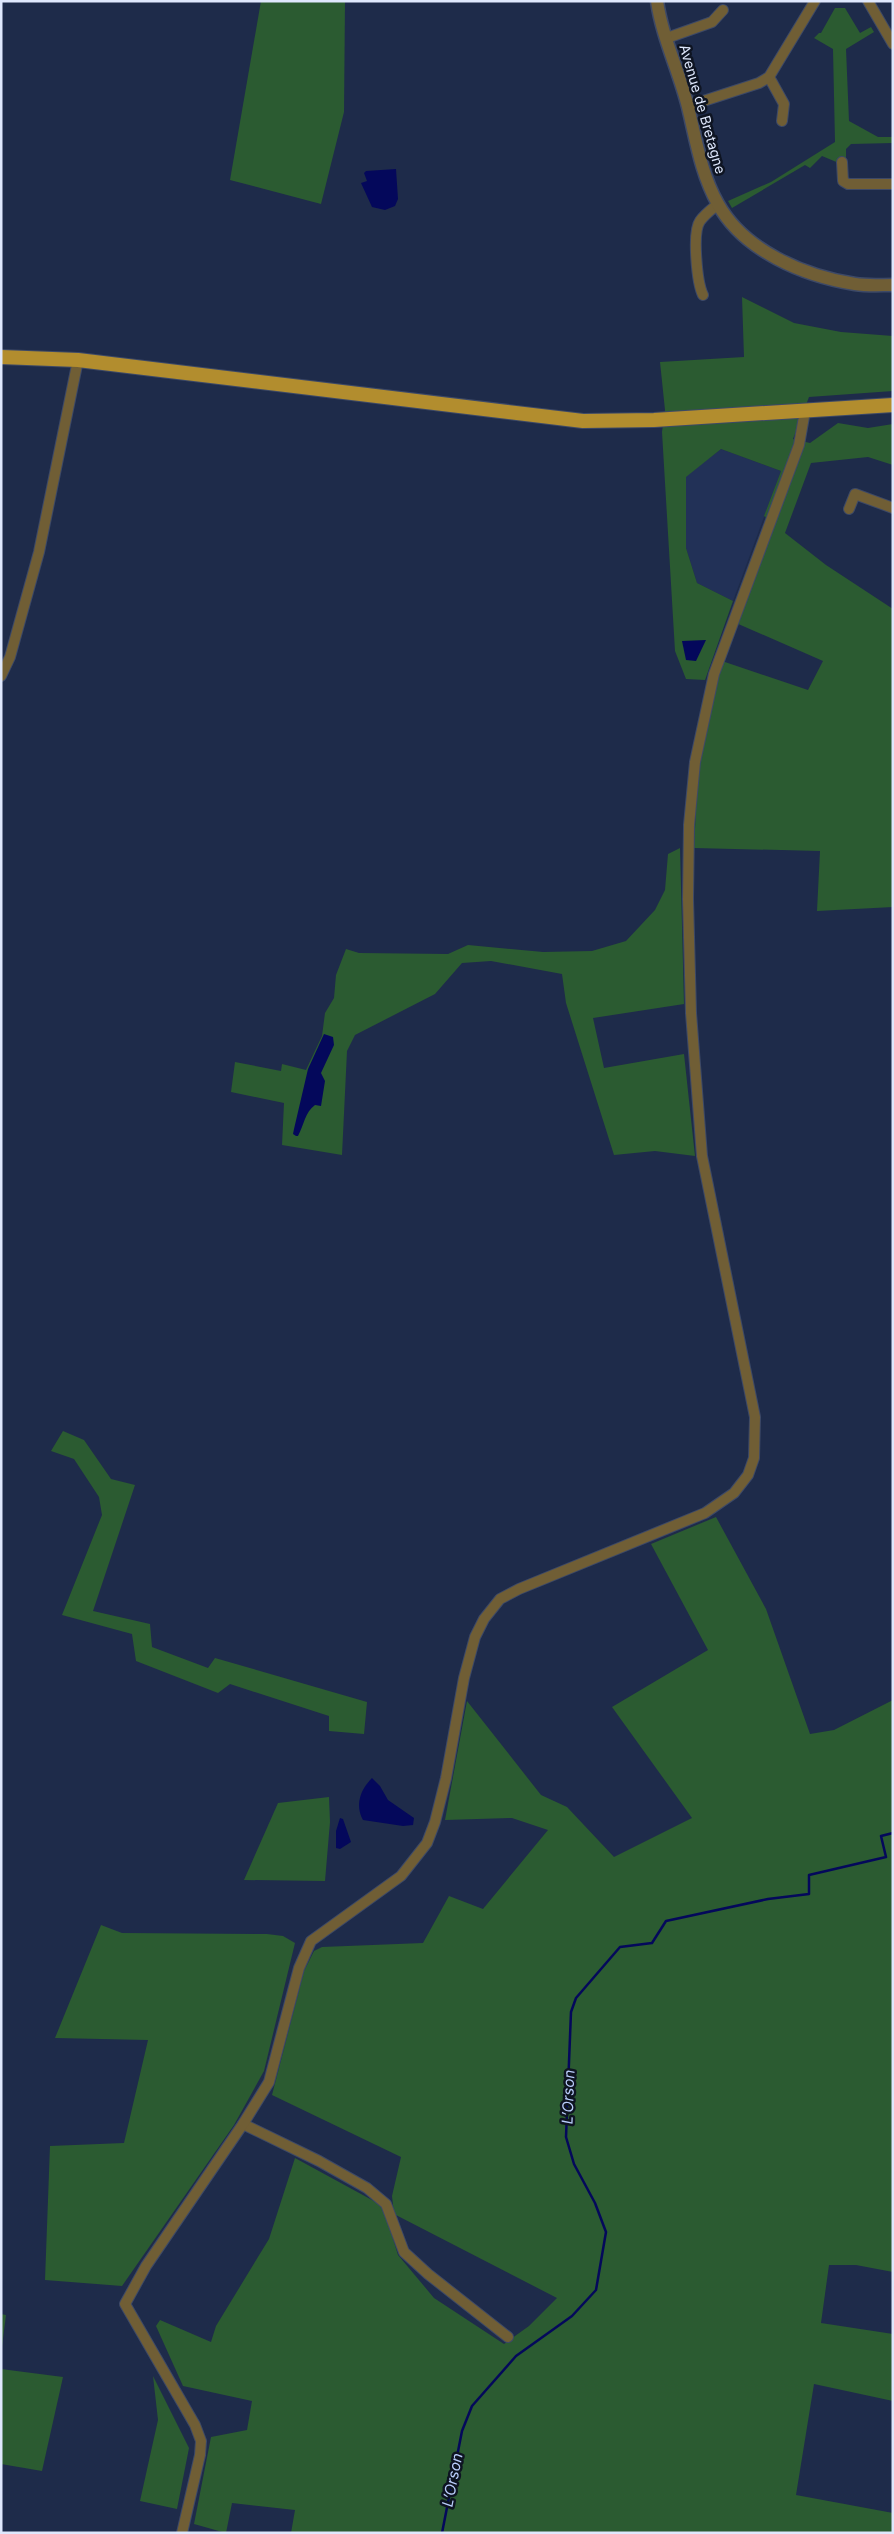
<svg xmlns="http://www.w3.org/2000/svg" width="894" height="2534" viewBox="0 0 894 2534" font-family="Inter,sans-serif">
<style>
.built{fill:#223157}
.green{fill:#2b5b31}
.water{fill:#04085b}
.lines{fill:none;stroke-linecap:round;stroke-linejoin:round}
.stream{stroke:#04085b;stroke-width:2.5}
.minor-casing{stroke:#3d4967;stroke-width:12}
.tertiary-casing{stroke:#3d4967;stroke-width:15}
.primary-casing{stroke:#3d4967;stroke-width:16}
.minor{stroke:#705e35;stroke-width:10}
.tertiary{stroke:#705e35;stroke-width:12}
.primary{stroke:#b28d2e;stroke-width:14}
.labels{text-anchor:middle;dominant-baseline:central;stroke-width:5;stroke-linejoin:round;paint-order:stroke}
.street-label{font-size:14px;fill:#dfe8fd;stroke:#0e1422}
.water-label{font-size:15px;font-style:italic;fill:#b9cdfb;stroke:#0e1422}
</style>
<rect width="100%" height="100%" fill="#1e2b4a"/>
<!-- built -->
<path class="built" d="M721,449l60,22 -48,130 -36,-18 -11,-35v-72z"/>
<!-- green -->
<g class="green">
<path d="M261,1h84l-1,111 -23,92 -91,-24z"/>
<path d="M835,8h10l15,25 11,-6 3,5 -28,17 3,72 29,16h15v6l-42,1 -5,5v17l-24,-10 -12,12 -5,-3 -73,43 -4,-7 43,-19 64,-40 -2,-93 -19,-11 5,-5h2z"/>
<path d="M742,297l52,26 47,9 52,4v55l-84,6 -16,42 17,4 28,-20 30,5 25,-4v41l-25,-8 -57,6 -26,70 41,32 67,44v298l-76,4 3,-60 -126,-3 4,-80 24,-107 86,29 15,-29 -87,-38 38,-99 -10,-8 17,-45 -60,-22 -35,28v71l11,35 36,18 -28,79 -19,-1 -11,-28 -13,-219 3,-22 -5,-48 84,-5z"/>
<path d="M680,848l4,156 -91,14 11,50 80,-14 11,102 -40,-5 -41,4 -48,-152 -4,-29 -71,-13 -29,2 -27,31 -80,41 -8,16 -5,104 -60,-10 2,-42 -53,-11 4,-30 46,9 1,-7 24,6 16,-34 3,-23 9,-15 2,-23 10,-26 13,4 89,1 20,-9 75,7 49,-1 34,-10 29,-31 10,-20 3,-36z"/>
<path d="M63,1431l21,9 27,39 24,6 -42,126 57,13 2,23 56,21 7,-10 152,44 -3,32 -35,-3v-15l-99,-32 -12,9 -82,-32 -4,-27 -70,-19 40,-100 -3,-18 -25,-38 -23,-8z"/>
<path d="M716,1517l50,92 44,125 24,-4 59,-30v572l-37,-7h-27l-8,58 72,11v67l-79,-17 -18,111 97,18v20h-602l4,-23 -63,-7 -6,30 -32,-9 17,-87 36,-7 5,-29 -69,-15 -27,-60 4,-6 51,22 5,-16 53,-87 26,-81 88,48 15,49 36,43 70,46 25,-18 28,-28 -163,-84 -2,-18 9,-39 -129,-62 32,-124 10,-20 8,-4 101,-4 26,-47 34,13 65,-79 -36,-12 -67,2 22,-119 74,94 26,12 47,50 78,-39 -80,-111 96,-57 -57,-106z"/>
<path d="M329,1797l1,25 -5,59 -81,-1 34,-77z"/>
<path d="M101,1925l21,8 145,1 16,2 12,7 -31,128 -30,54 -112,161 -77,-6 5,-134 74,-3 24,-103 -93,-2z"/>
<path d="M1,2314l5,1 -5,39z"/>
<path d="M1,2369l62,8 -21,94 -41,-7z"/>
<path d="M153,2376l36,72 -12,61 -37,-8 18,-81z"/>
</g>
<!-- water -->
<g class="water">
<path d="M396,169l2,30 -3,7 -10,4 -13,-3 -11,-24 6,-2 -3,-8 2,-2z"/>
<path d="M706,640l-10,21 -10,-1 -4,-19z"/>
<path d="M324,1034l9,3 1,8 -13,28 4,8 -4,25 -6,-1c-10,7 -11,20 -17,31h-2l-3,-2 1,-5 14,-60z"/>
<path d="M372,1778l8,8 8,14 26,18 -1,7 -10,1 -40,-6c-8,-15 -3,-30 9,-42z"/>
<path d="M340,1818l3,1 8,23 -11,7 -4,-1v-17z"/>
</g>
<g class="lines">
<!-- stream -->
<path class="stream" d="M442,2533l20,-102 10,-25 44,-50 56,-40 24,-26 10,-58 -11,-29 -21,-39 -8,-27 5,-125 5,-14 44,-51 32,-4 14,-22 102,-22 41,-5v-19l77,-18 -5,-21 12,-3"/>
<!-- minor casing -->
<g class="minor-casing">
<g id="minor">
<path d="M868,1l25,43"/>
<path d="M667,38l45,-16 11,-12"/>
<path d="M769,77l15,27 -2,17"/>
<path d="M688,106l71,-23 10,-6 46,-76"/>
<path d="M842,162l1,19 5,3h45"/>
<path d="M703,295c-6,-12 -11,-63 -3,-74 5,-7 12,-12 18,-17"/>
<path d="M849,509l6,-15 38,14"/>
<path d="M1,676l9,-19 29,-105 39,-192"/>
<path d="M243,2124l76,37 48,27 19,16 18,48 24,22 80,63"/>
<path d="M182,2533l18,-78 1,-14 -6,-16 -70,-121 21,-38 97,-142 26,-42 30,-114 12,-27 90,-65 26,-33 8,-21 11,-44 18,-100 11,-41 9,-18 16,-20 19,-10 186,-76 29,-20 14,-18 6,-17 1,-41 -53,-261 -11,-143 -3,-114 1,-74 6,-63 19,-88 85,-229 6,-34"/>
</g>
</g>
<!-- tertiary casing -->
<g class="tertiary-casing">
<path id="tertiary" d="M657,1c5,36 22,70 31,106 8,33 13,67 30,97 26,47 86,72 137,80 12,2 25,1 38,1"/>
</g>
<!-- primary casing -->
<g class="primary-casing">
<path id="primary" d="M1,357l77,3 505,61 71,-1 239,-15"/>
</g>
<!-- minor -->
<use href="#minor" class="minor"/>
<!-- tertiary -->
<use href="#tertiary" class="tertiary"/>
<!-- primary -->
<use href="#primary" class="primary"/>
</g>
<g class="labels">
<!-- street labels -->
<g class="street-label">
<text transform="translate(703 109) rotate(74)">Avenue de Bretagne</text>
</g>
<!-- water labels -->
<g class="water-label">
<text transform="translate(568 2097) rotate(-88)">L’Orson</text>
<text transform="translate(452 2480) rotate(-79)">L’Orson</text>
</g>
</g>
<!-- border -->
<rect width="894" height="2534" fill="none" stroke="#dfe8fd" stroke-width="5"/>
</svg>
